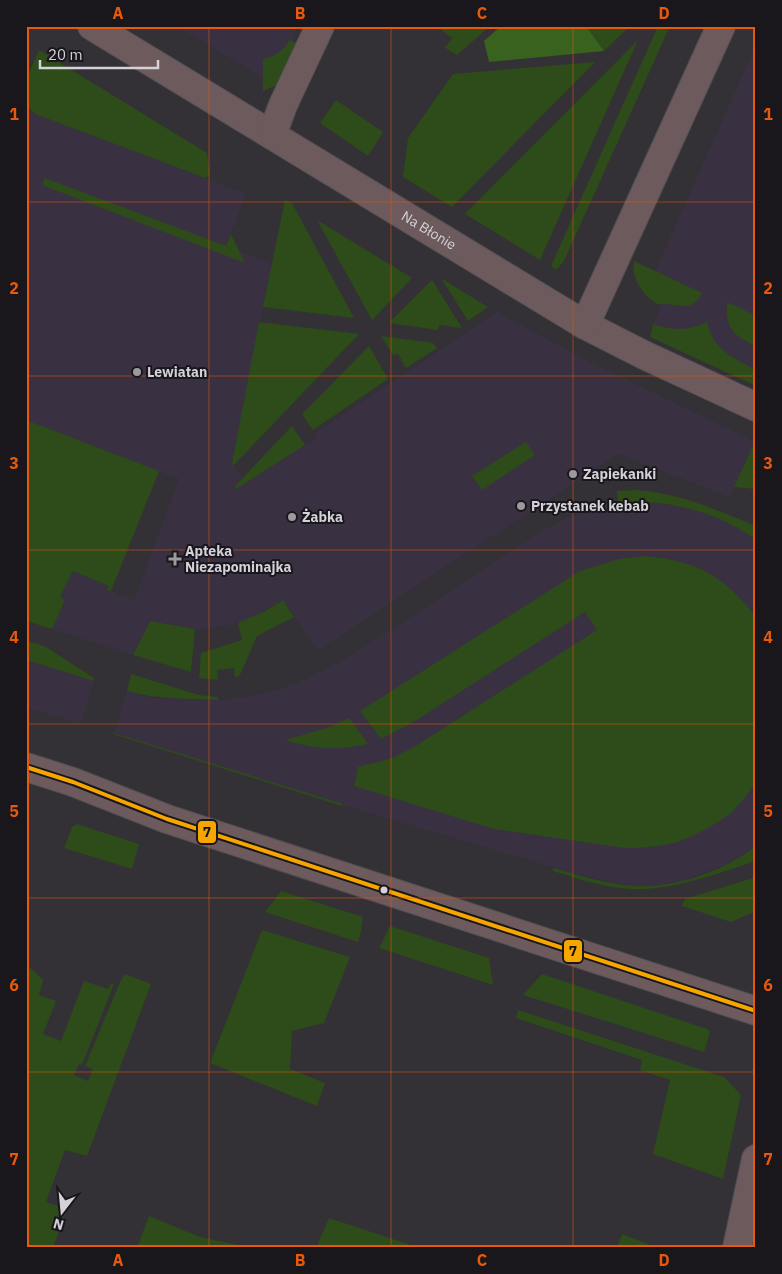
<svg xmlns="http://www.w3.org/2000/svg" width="782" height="1274" viewBox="0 0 782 1274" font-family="'IBM Plex Sans',sans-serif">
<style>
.built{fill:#393141}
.green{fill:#2d4c19}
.forest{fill:#39621e}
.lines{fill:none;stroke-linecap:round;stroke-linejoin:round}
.minor-casing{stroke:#504e52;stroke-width:30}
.tertiary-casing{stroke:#504e52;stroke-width:30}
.minor{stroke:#6c5a5d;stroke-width:28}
.tertiary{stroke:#6c5a5d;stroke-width:28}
.bus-1-casing{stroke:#19161c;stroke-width:8}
.bus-1{stroke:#f7a600;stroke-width:4}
.grid{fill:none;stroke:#e8590c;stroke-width:1;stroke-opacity:0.55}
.poi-dot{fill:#9c999f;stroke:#19161c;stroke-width:2}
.bus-dot{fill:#d4d1d8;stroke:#19161c;stroke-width:2}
.labels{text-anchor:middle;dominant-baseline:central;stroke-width:4;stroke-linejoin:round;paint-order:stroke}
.street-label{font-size:14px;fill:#d4d1d8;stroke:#19161c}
.poi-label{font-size:14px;font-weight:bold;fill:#d4d1d8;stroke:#19161c;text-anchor:start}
.line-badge{stroke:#19161c;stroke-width:2}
.pale-badge-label{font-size:14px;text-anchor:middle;font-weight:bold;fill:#111}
.neatline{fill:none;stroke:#e8590c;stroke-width:2}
.grid-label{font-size:16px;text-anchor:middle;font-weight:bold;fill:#e8590c}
</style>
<rect width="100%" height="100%" fill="#333036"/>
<!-- built -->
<g class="built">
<path d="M177,26h120v2l-7,21 -13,12 -14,17z"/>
<path d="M756,45v341l-106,-49 3,-13 9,-19 7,-9 -14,-24z"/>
<path d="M26,105l9,9 211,80 -20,52 46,18 -40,199 14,19 71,-45 -2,-4 182,-121 93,50 166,80 -27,55 -111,-43 -300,196 -35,-50 -30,17 -15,6 -25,5 -18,1 -45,-8 -17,34 -81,-26 13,-29 -5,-3 13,-26 36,15 -1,4 26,10 45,-121 -153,-59z"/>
<path d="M638,501l49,6 23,7 32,16 14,10v306l-29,18 -45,17 -27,4 -15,1 -21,-2 -36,-8 -257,-76 -212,-67 13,-42 15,5 16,2 60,2 21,-2 35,-7 24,-8 51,-26 195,-127 28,-14 21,-7 25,-7z"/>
<path d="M26,660l68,21 -13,43 -55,-17z"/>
</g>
<!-- green -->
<g class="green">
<path d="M436,26h54l-33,29 -12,-7 7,-10z"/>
<path d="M586,26h44l-26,25z"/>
<path d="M658,26h12l-106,235 -8,9 -5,-4z"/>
<path d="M290,40l11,5 -22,39 -16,7v-32c13,-3 20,-8 27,-19z"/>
<path d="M638,40l-98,220 -75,-46z"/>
<path d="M39,50l168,103 3,22 -5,3 -170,-64 -9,-9v-26z"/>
<path d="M595,62l-143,145 -49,-30 5,-39 45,-64z"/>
<path d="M336,100l47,32 -15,24 -48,-33z"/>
<path d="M45,178l181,68 5,-12 14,29 -203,-78z"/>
<path d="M285,200l7,3 62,115 -91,-11z"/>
<path d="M317,220l95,58 -40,42z"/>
<path d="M634,261l68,32c-10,19 -21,12 -37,11 -3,0 -5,1 -7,0 -14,-6 -28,-28 -24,-43z"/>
<path d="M441,278l47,29 -20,14z"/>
<path d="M432,280l30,48 -23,-3 -1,5 -49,-7z"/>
<path d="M727,302l29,14v30c-23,-10 -31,-18 -29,-44z"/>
<path d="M259,322l100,12 -126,132 -1,-3z"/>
<path d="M707,322c7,29 25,35 49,48v16l-106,-49 3,-13c20,7 35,7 54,-2z"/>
<path d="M381,336l52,7 4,5 -31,20 -8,-14 -5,1z"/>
<path d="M369,346l19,33 -75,51 -11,-16z"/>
<path d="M26,420l133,51 -48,120 -4,-1 2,-4 -36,-15 -13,26 5,3 -13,29 -26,-8z"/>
<path d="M292,426l13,19 -69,44v-4z"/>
<path d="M526,442l9,13 -53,35 -10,-14z"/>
<path d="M756,443v46l-22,-2 18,-39z"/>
<path d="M635,490c45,3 79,19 121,36v14c-41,-30 -88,-40 -138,-38l-1,-11z"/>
<path d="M646,556c53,6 77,19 110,61v165l-13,18 -13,14 -15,10 -19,10 -18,8 -19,4 -22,2h-12l-131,-19 -140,-43 4,-19 35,-9 21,-11 183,-117 -12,-18 -170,109 -34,18 -21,-28 220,-140 39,-12z"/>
<path d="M283,600l11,17 -37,19 -17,39 -5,3 -1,-10 -17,2 1,10 -19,-2 2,-25 41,-13 -4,-17 27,-12z"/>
<path d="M150,621l45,8 -4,43 -58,-17z"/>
<path d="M26,640l20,7 48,31v3l-68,-21z"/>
<path d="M131,674l68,21 19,2v3c-31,-2 -61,0 -91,-9z"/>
<path d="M349,718l19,26c-32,7 -52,5 -83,-4l42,-12z"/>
<path d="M114,733l229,71 -1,2 -229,-72z"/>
<path d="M77,824l62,20 -7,25 -68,-21 8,-21z"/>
<path d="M756,846v14l-9,4c-43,14 -88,31 -134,23 -20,-3 -40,-10 -60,-16l1,-3c28,8 58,18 87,18 41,0 83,-16 115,-40z"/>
<path d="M756,877v34l-25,11 -49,-16 3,-7z"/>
<path d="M281,891l82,26 -2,14 -3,11 -93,-30z"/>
<path d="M390,926l99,32 4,27 -114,-37z"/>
<path d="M262,930l88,27 -26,66 -32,8 -2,38 35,14 -8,23 -107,-43z"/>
<path d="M26,964l17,16 -4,15 17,6 -13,33 18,7 23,-60 24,8 3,-6 3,1 -32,81 -3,-1 -5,11 14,6 5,-12 -8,-3 35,-84 5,-8 26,10 -64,172 -22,-6 -19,52 21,7 -14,39h-27z"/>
<path d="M542,974l165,55 3,3 -6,20 -181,-57z"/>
<path d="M518,1010l206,67 17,18 -18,84 -70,-25 17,-74 -30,-10 2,-10 -126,-42z"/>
<path d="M149,1216l51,21 52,11h-115z"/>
<path d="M329,1218l91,30h-104z"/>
<path d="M622,1234l36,14h-41z"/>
</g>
<!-- forest -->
<path class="forest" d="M501,26h85l18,25 -115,11 -5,-21z"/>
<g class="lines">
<!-- minor casing -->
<g class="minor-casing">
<g id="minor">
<path id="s1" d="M92,26l493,299 59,30 112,52"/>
<path d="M272,135l11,-30 37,-79"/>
<path d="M585,325l136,-299"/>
<path d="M737,1248l19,-89"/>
</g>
</g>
<!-- tertiary casing -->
<g class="tertiary-casing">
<path id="tertiary" d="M26,767l47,15 94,37 589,192"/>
</g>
<!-- minor -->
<use href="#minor" class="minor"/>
<!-- tertiary -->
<use href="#tertiary" class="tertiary"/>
<!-- bus-1 casing -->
<g class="bus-1-casing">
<path id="bus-1" d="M26,767l47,15 94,37 589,192"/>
</g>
<!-- bus-1 -->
<use href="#bus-1" class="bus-1"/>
</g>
<!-- grid -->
<path class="grid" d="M209,26v1222M391,26v1222M573,26v1222M26,202h730M26,376h730M26,550h730M26,724h730M26,898h730M26,1072h730"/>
<!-- markers -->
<g class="poi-dot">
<circle cx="137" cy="372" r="5"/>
<circle cx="573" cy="474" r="5"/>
<circle cx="521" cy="506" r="5"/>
<circle cx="292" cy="517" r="5"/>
<path d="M172.5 551.5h5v5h5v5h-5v5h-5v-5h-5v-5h5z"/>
</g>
<circle class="bus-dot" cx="384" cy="890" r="4.5"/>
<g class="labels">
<!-- street labels -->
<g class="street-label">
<text stroke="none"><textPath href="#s1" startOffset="394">Na Błonie</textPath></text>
</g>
<!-- poi labels -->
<g class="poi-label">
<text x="147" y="372">Lewiatan</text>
<text x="583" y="474">Zapiekanki</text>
<text x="531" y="506">Przystanek kebab</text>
<text x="302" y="517">Żabka</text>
<text x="185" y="551">Apteka<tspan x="185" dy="16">Niezapominajka</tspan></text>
</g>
</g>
<g class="line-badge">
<rect x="197" y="820" width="20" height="24" rx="5" fill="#f7a600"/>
<rect x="563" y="939" width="20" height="24" rx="5" fill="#f7a600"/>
</g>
<g class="pale-badge-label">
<text x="207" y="837">7</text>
<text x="573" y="956">7</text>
</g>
<!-- border -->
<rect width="782" height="1274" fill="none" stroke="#19161c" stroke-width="55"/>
<!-- north arrow -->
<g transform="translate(62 1212) rotate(196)" stroke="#19161c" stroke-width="4" paint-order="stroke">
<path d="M0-4L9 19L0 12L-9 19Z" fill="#d4d1d8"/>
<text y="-8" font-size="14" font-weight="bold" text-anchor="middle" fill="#d4d1d8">N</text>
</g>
<!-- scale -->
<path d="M40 60v8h118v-8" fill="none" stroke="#d4d1d8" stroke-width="2.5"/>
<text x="48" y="60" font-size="15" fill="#d4d1d8" stroke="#19161c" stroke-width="4" paint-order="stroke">20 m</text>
<rect x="28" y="28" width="726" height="1218" class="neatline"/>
<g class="grid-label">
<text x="118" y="19">A</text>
<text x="300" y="19">B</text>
<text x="482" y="19">C</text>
<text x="664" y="19">D</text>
<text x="14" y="120">1</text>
<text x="768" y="120">1</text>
<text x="14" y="294">2</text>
<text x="768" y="294">2</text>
<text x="14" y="469">3</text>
<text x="768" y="469">3</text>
<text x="14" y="643">4</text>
<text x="768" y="643">4</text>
<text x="14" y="817">5</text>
<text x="768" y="817">5</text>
<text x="14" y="991">6</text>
<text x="768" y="991">6</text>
<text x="14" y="1165">7</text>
<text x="768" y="1165">7</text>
<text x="118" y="1266">A</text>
<text x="300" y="1266">B</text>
<text x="482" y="1266">C</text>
<text x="664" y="1266">D</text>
</g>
</svg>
